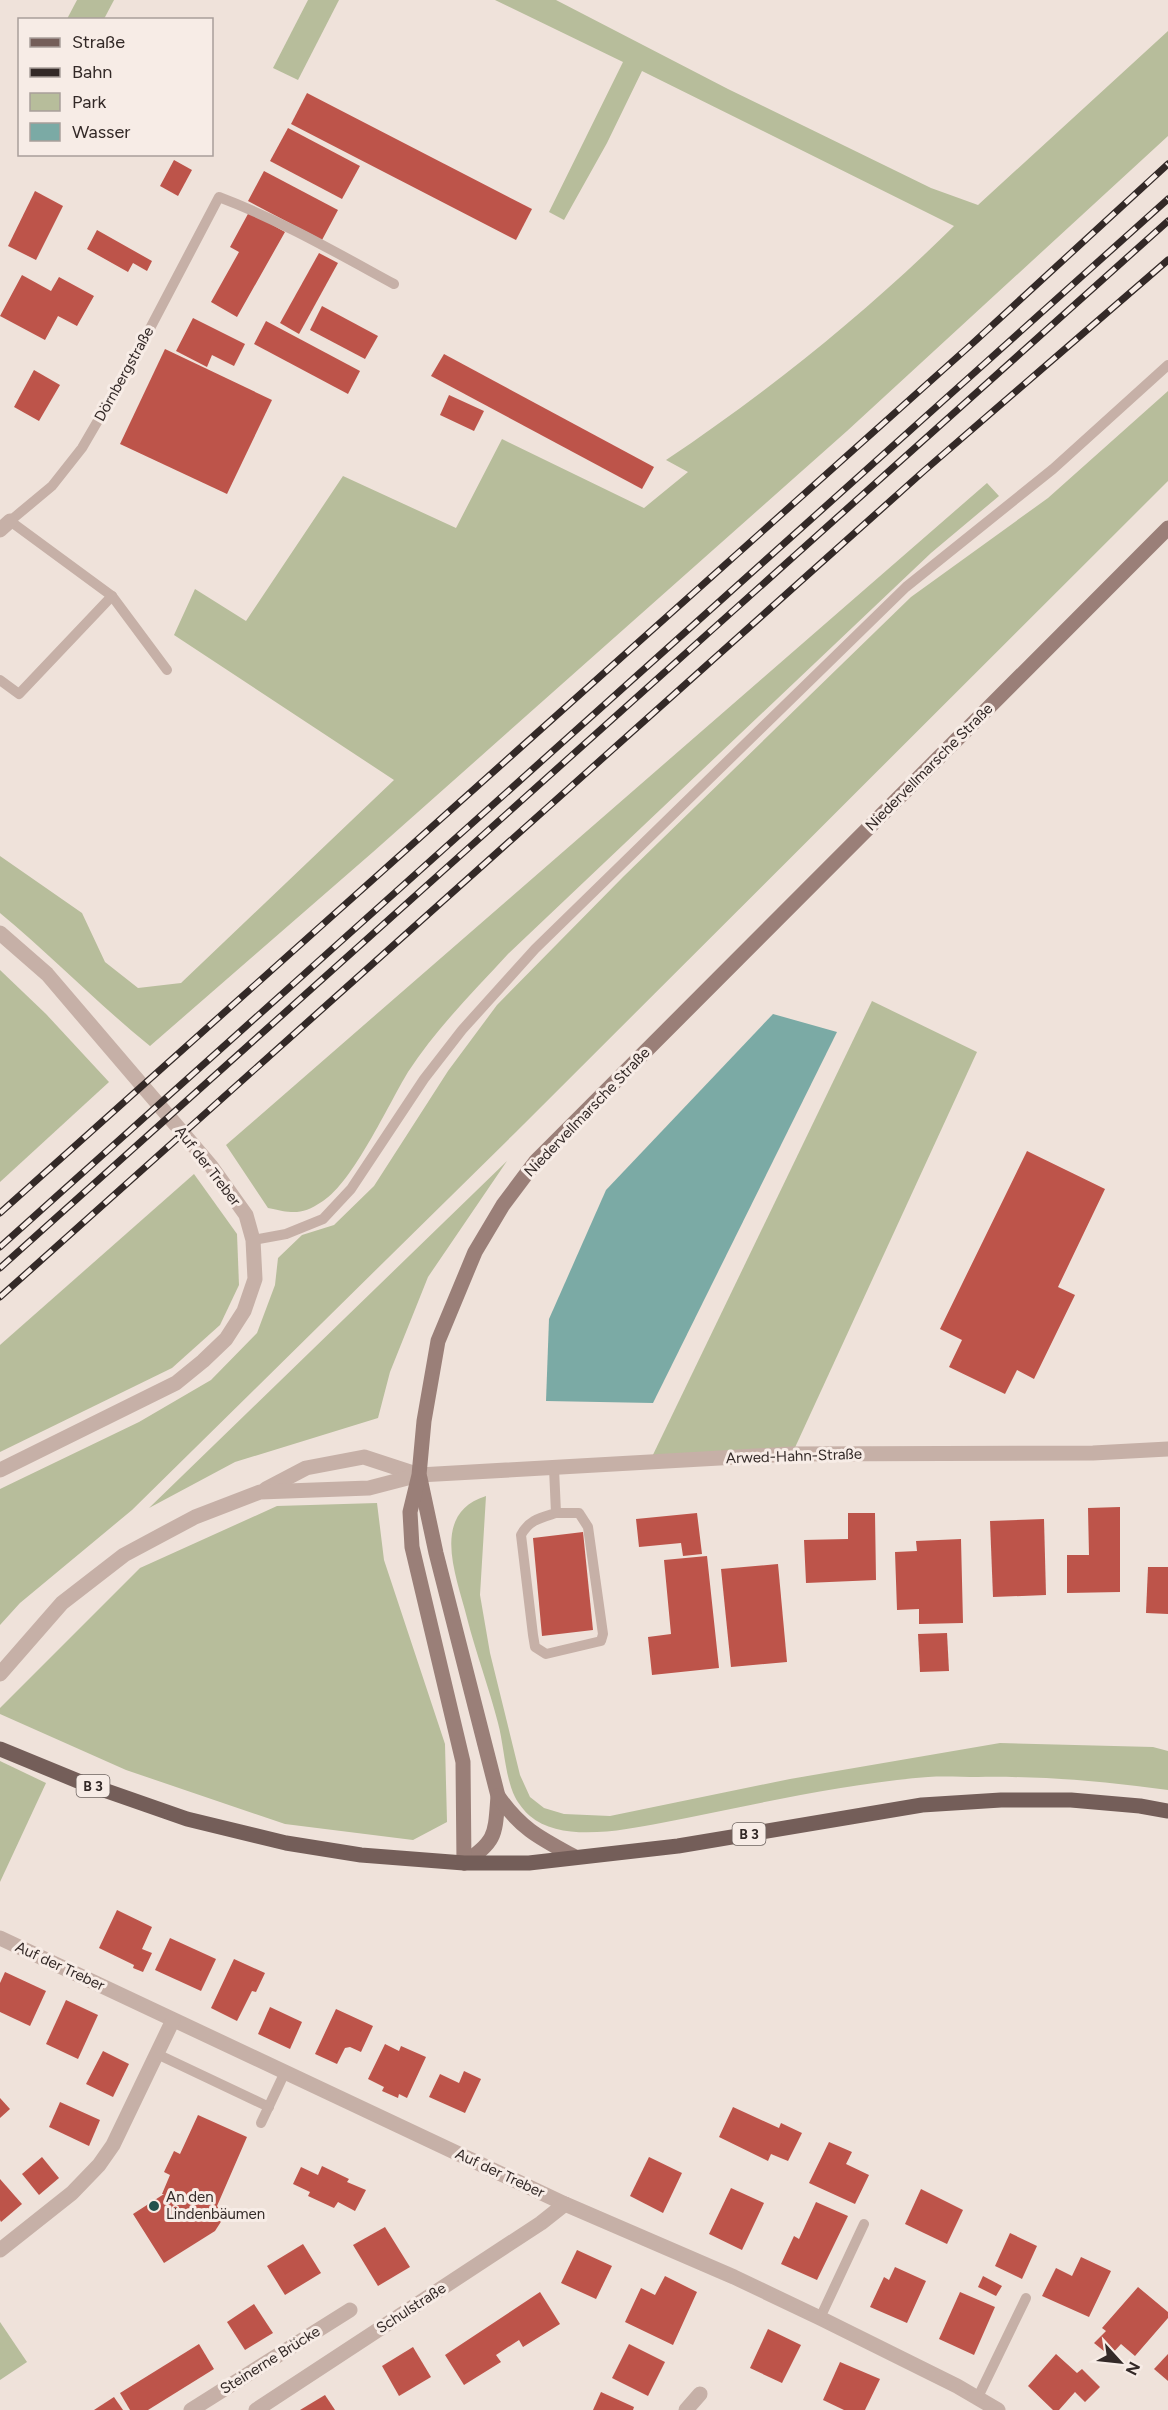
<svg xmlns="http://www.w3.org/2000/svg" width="1168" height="2410" viewBox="0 0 1168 2410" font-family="Figtree,sans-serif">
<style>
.green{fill:#b7bd9b}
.water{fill:#7baaa5}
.building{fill:#bd544a}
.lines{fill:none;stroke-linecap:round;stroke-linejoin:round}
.service{stroke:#c6b0a7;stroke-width:10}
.minor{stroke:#c6b0a7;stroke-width:15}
.tertiary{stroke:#c6b0a7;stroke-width:15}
.secondary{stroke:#9a7f78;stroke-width:15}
.primary{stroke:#745e59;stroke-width:15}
.rail-casing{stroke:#332927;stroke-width:7}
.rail{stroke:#f7ece6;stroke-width:4.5;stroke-dasharray:14;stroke-linecap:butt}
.poi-dot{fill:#20514d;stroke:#f7ece6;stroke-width:2}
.labels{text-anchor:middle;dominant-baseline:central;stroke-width:6;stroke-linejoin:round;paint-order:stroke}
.shield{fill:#f7ece6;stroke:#6e6460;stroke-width:1.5}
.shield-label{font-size:14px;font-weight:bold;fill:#332927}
.street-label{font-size:15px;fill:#332927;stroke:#f7ece6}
.poi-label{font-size:15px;fill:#332927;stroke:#f7ece6;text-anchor:start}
</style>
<rect width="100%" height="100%" fill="#efe2da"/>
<!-- green -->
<g class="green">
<path d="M77,0h37l-10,19h-37z"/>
<path d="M308,0h31l-41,80 -25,-12z"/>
<path d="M495,0h61l172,89 203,99 47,17 190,-174v105l-321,295 -474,421 -223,194c-52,-42 -98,-90 -150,-133v-57l82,57 23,49 33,26 43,-5 213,-203 -220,-145 21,-46 51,32 97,-145 113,52 46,-89 142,69 44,-36 -22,-12c103,-69 200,-147 288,-234l-312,-155 -35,72 -43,77 -15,-8 74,-150z"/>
<path d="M1168,391v90l-651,650 -385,379 -112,93 -20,22v-136l139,-67 72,-42 46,-47 18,-48 3,-27 24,-23 32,-10 40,-39 74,-115 49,-66 126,-128 288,-280 137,-99z"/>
<path d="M987,483l12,13 -68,57 -423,401c-35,38 -72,75 -100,118 -20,33 -55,110 -85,129 -22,15 -31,12 -55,7l-42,-63z"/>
<path d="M0,970l46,44 63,68 -109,100z"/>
<path d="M872,1001l105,51 -185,402 -143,9z"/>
<path d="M507,1161l-79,116 -38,95 -12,46 -143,44 -86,46z"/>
<path d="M194,1174l43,60 2,51 -19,40 -48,43 -172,84v-107z"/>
<path d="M486,1496l-6,99 10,58 30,122 10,22 14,11 20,6 46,2 180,-37 210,-36 153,4 15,4v39c-64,-9 -126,-14 -190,-13 -16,0 -34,-1 -50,0 -89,7 -179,29 -267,46 -37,7 -100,20 -131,-7 -5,-4 -12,-13 -15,-19 -10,-20 -11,-52 -17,-74 -9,-35 -22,-70 -31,-105 -10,-41 -38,-104 19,-122z"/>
<path d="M377,1503l7,57 61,184 2,78 -34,18 -128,-16 -159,-54 -126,-56v-6l140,-140 137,-62z"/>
<path d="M0,1761l46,22 -46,99z"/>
<path d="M0,2322l27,40 -27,18z"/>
</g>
<!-- water -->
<path class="water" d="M773,1014l64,18 -184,371 -107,-2 3,-82 57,-129z"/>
<!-- building -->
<g class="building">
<path d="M307,93l225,116 -16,31 -225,-116z"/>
<path d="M288,128l72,38 -18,33 -72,-38z"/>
<path d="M174,160l18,10 -14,26 -18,-10z"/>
<path d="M264,171l74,39 -16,30 -74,-39z"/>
<path d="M35,191l28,15 -27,54 -28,-14z"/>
<path d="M249,212l36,20 -48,85 -26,-15 28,-50 -9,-5z"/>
<path d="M97,230l55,31 -5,10 -14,-8 -5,9 -41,-23z"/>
<path d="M319,253l19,10 -39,71 -19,-11z"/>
<path d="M22,275l29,16 8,-14 35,19 -17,30 -19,-10 -13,24 -45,-24z"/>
<path d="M322,306l56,30 -13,23 -55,-29z"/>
<path d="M193,318l52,26 -11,22 -22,-11 -5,12 -31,-16z"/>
<path d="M266,321l94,50 -12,23 -94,-50z"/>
<path d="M165,349l107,51 -45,94 -107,-50z"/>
<path d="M444,354l210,113 -12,22 -211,-113z"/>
<path d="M34,370l26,15 -21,36 -25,-14z"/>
<path d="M449,395l35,16 -10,20 -34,-16z"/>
<path d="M1027,1151l78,38 -47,98 17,8 -41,84 -17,-9 -12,24 -56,-27 13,-27 -22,-11z"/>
<path d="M1120,1507v85l-53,1v-38h22l-1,-47z"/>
<path d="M697,1513l5,41 -19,2 -2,-13 -42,4 -3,-28z"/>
<path d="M848,1513h27l1,67 -70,3 -2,-43 44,-1z"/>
<path d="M1044,1519l2,76 -53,2 -3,-76z"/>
<path d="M583,1532l10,98 -51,6 -9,-98z"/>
<path d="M961,1539l2,84 -44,1v-15l-22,1 -2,-58 22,-1 -1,-10z"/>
<path d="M707,1556l12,112 -67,7 -4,-38 23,-3 -7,-74z"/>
<path d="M778,1564l9,98 -56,5 -10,-98z"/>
<path d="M1148,1567h20v47l-22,-1z"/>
<path d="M947,1633l2,38 -29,1 -2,-38z"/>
<path d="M117,1910l35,17 -10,22 10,4 -9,19 -10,-4 1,-3 -35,-17z"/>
<path d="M170,1938l46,21 -15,32 -46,-21z"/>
<path d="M234,1959l31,14 -9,19 -4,-1 -15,30 -26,-13z"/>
<path d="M5,1972l41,19 -16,35 -30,-14v-29z"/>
<path d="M66,2000l32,15 -20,44 -32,-15z"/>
<path d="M270,2007l32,15 -12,27 -32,-15z"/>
<path d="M336,2009l37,17 -12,26 -11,-5 -5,1 -8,16 -22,-10z"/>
<path d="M385,2044l14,7 2,-5 25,11 -19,41 -8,-4 -1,4 -16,-7 2,-4 -16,-8z"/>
<path d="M103,2051l26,13 -16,33 -27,-13z"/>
<path d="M464,2071l17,8 -16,34 -36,-16 11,-23 19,9z"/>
<path d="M0,2098l10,11 -10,9z"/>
<path d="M60,2102l40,18 -11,26 -40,-19z"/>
<path d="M733,2107l46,21 2,-5 21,10 -14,28 -17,-7 -3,7 -49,-24z"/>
<path d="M198,2115l49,22 -30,69 7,11 -9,14 -51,32 -31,-49 31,-20h-2l8,-19 -6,-3 10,-21 6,3z"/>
<path d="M829,2142l23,10 -6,12 23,11 -14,29 -46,-21z"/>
<path d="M42,2157l17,21 -20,17 -17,-21z"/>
<path d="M649,2157l33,16 -19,40 -33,-17z"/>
<path d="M322,2166l27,13 -2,3 19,8 -11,21 -17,-9 -4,6 -26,-12 2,-4 -17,-8 8,-17 17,8z"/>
<path d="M0,2179l22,25 -21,18 -1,-2z"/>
<path d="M731,2188l33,15 -22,47 -33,-16z"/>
<path d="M921,2189l42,21 -16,34 -42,-20z"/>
<path d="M816,2202l32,14 -31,64 -36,-16 13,-28 5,3z"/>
<path d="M385,2227l25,40 -32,19 -25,-41z"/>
<path d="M1010,2233l27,13 -15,33 -27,-13z"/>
<path d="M303,2244l18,29 -36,22 -18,-29z"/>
<path d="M577,2250l35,16 -16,33 -35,-16z"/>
<path d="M1081,2257l30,14 -22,46 -47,-21 14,-28 16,8z"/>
<path d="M895,2267l31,14 -19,42 -37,-16 14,-30 5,3z"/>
<path d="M665,2276l32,16 -24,53 -48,-23 16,-34 14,7z"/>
<path d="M983,2276l19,10 -6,10 -18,-9z"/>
<path d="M1138,2287l30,25v6l-33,38 -14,-12 -11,12 -16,-13 12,-12 -4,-3z"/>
<path d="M540,2292l20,32 -37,23 -4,-7 -23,15 5,7 -37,23 -19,-30z"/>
<path d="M960,2292l35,15 -21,48 -35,-16z"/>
<path d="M254,2304l19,29 -28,17 -18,-28z"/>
<path d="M768,2329l33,16 -19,38 -32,-15z"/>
<path d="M199,2344l15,25 -66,41h-18l-10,-17z"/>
<path d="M629,2344l36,18 -17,34 -36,-18z"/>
<path d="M413,2347l18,30 -32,19 -17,-30z"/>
<path d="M1056,2354l21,19 5,-4 18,18 -15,15 -10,-10 -16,18h-6l-25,-24z"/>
<path d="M1168,2354v27l-14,-12z"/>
<path d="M840,2362l40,17 -15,31h-21l-21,-10z"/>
<path d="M601,2392l33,15 -1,3h-40z"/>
<path d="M325,2395l10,15h-35z"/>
<path d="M114,2397l9,13h-29z"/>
</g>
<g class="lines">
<!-- service -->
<g class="service">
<path d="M167,670l-55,-74 -102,-75 42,-35 30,-38 53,-91 84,-160c61,23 118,56 175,87"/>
<path d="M0,680l19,14 93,-98"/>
<path d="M253,1240l33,-6 37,-15 28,-30 73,-110 38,-49 73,-81 371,-362 147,-118 115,-104"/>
<path d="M554,1468l2,45c-16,5 -27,7 -35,22l12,100 2,12 11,7 55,-13 2,-7 -15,-107 -9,-14h-23"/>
<path d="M157,2054l112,53"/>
<path d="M261,2123l24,-51"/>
<path d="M820,2318l44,-94"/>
<path d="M978,2397l48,-99"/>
</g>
<!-- minor -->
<g class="minor">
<path d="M0,530l10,-9"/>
<path d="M0,933l47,41 164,192 35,49 7,25 2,39 -11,32 -18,28 -23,22 -27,22 -176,87"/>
<path d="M419,1475l373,-21 301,-1 75,-4"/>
<path d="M0,1938l565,266 169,73 86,41 137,68 41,24"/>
<path d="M0,2250l72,-57 27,-28 14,-20 60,-125"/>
<path d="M191,2410l159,-100"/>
<path d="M256,2410l285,-187 24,-19"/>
<path d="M686,2410l14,-16"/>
</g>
<!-- tertiary -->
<g class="tertiary">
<path d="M266,1489l40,-21 58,-11 55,18"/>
<path d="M0,1674l62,-71 62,-48 71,-38 65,-25 109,-4 50,-13"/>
</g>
<!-- secondary -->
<g class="secondary">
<path d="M420,1478l16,75 62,243c-3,38 -1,45 -34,67"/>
<path d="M498,1796c23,33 42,42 77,61"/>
<path d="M464,1863l-1,-101 -51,-215 -2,-35 9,-37 5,-54 14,-80 37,-89 28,-47 33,-44 632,-633"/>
</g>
<!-- primary -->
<path class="primary" d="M0,1749l78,32 109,38 99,24 75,12 103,8h65l149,-17 244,-41 79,-5h70l69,6 28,5"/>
<!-- rail casing -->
<g class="rail-casing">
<g id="rail">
<path d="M0,1213l973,-870 195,-179"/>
<path d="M0,1247l1168,-1048"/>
<path d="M0,1268l1168,-1047"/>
<path d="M0,1297l925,-827 243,-210"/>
</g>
</g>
<!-- rail -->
<use href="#rail" class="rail"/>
</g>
<!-- markers -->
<circle class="poi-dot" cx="154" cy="2206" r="6"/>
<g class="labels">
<!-- shield labels -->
<g class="shield">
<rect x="76.5" y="1775" width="33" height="22" rx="4.5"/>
<rect x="732.5" y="1823" width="33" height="22" rx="4.5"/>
</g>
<g class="shield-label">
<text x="93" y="1786">B 3</text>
<text x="749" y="1834">B 3</text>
</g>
<!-- street labels -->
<g class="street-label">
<text transform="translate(124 374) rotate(-61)">Dörnbergstraße</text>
<text transform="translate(929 767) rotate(-45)">Niedervellmarsche Straße</text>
<text transform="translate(587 1112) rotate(-46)">Niedervellmarsche Straße</text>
<text transform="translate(208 1166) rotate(52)">Auf der Treber</text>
<text transform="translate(794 1456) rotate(-2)">Arwed-Hahn-Straße</text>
<text transform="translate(60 1966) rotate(25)">Auf der Treber</text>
<text transform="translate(500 2173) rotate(25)">Auf der Treber</text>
<text transform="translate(411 2308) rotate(-33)">Schulstraße</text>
<text transform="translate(270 2360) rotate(-32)">Steinerne Brücke</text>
</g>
<!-- poi labels -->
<g class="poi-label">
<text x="166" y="2197">An den<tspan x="166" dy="17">Lindenbäumen</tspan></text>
</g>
</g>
<!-- legend -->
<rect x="18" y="18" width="195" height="138" fill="#f7ece6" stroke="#a99e9a" stroke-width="1.5"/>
<rect x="30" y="38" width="30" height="9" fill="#745e59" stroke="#a99e9a" stroke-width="1.5"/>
<text x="72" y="48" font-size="18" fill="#332927">Straße</text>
<rect x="30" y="68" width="30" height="9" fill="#332927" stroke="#a99e9a" stroke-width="1.5"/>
<text x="72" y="78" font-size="18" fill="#332927">Bahn</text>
<rect x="30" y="93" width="30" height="18" fill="#b7bd9b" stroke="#a99e9a" stroke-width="1.5"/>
<text x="72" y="108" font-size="18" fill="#332927">Park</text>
<rect x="30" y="123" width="30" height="18" fill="#7baaa5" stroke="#a99e9a" stroke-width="1.5"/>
<text x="72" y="138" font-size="18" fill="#332927">Wasser</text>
<!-- north arrow -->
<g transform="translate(1120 2362) rotate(117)" stroke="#f7ece6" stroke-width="4.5" paint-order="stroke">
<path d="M0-4.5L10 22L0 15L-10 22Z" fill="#332927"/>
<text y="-9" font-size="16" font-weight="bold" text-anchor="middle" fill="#332927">N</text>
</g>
</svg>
